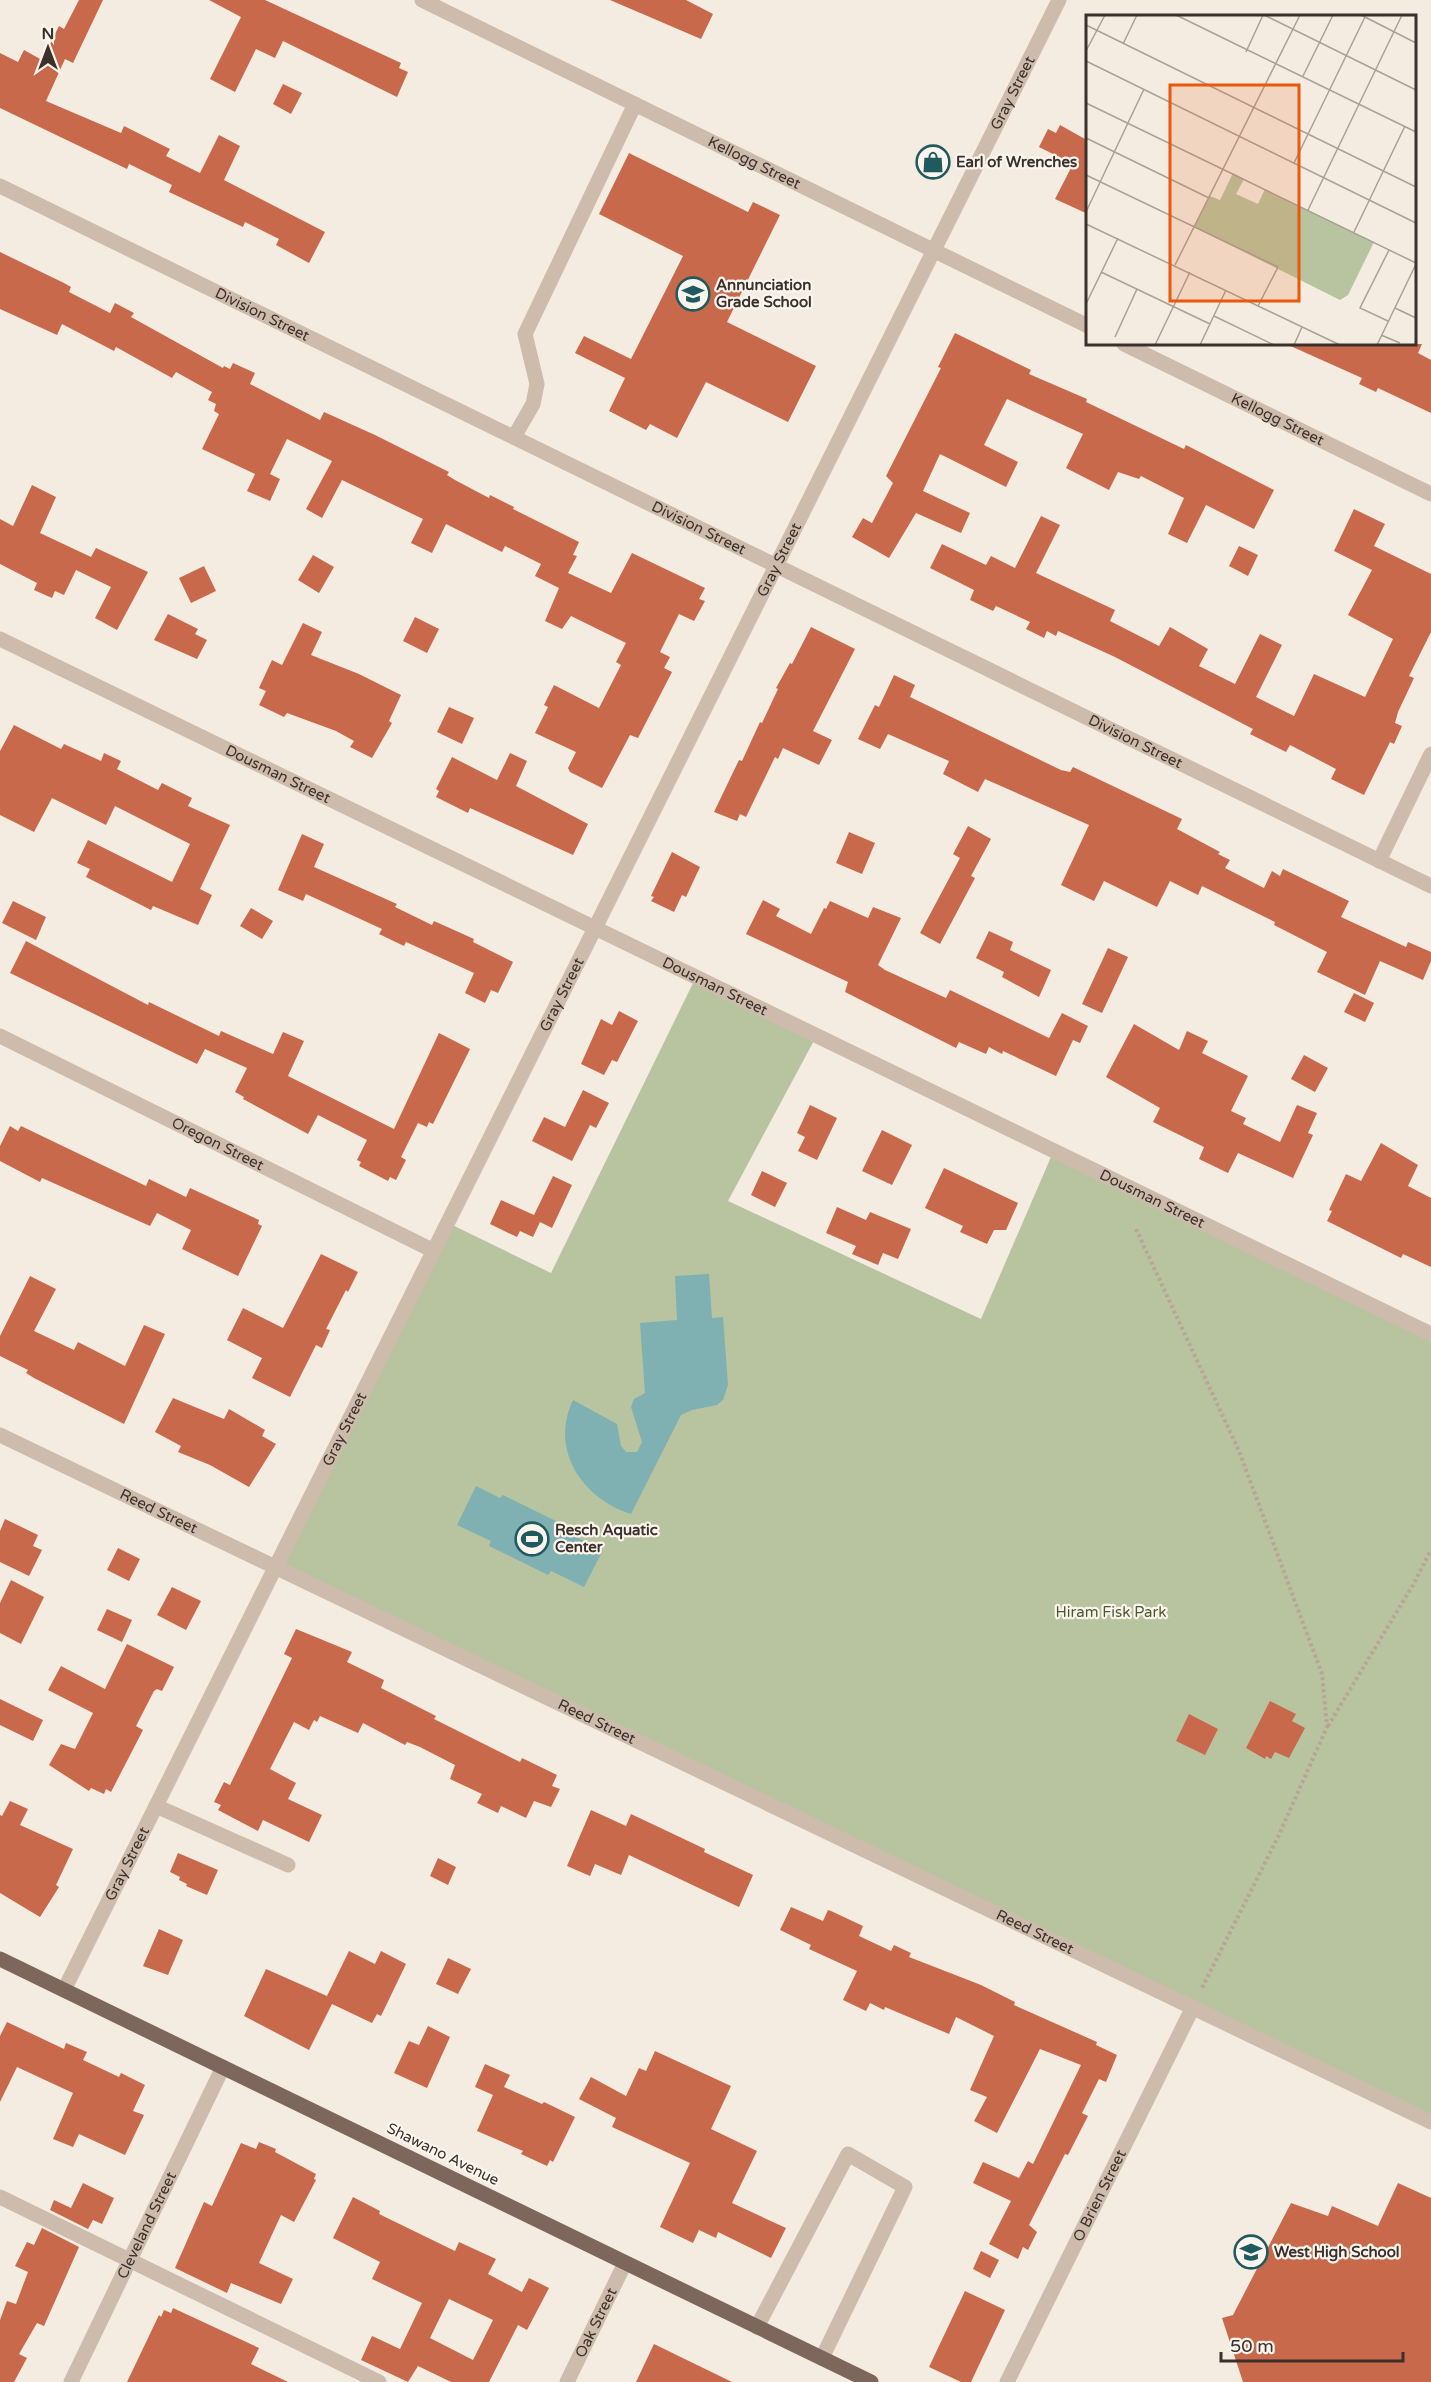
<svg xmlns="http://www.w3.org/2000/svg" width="1431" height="2382" viewBox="0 0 1431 2382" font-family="'Varela Round',sans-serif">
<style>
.green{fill:#b8c4a0}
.water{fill:#7fb0b2}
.building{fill:#c8694b;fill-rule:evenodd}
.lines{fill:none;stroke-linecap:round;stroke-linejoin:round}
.path{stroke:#b9a596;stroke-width:4;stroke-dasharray:3 3;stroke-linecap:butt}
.minor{stroke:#cdbbac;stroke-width:15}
.major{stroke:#7d675c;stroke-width:15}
.labels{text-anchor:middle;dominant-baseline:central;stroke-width:4.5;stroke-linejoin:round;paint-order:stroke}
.street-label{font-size:15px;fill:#3b302b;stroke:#fbf5ee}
.poi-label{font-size:15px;font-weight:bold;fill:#3b302b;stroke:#fbf5ee;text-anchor:start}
.park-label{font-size:15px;fill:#4a5a2e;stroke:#fbf5ee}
.inset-road{fill:none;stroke:#aaa098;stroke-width:1.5}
.view{fill:#e8590c;fill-opacity:0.15;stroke:#e8590c;stroke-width:3}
.inset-edge{fill:none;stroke:#3b302b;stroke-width:3}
</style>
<rect width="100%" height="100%" fill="#f4ebe1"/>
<!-- green -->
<path class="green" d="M697,975l120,60 -89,166 253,118 73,-169 377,184v788l-1157,-556 174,-343 103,50z"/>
<!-- water -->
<g class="water">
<path d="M709,1274l3,44 11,-1 5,68 -5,15 -6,5 -25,5 -11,5 -50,99c-48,-15 -82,-64 -58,-114l44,24 4,22 5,6h11l5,-10 -11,-35 3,-8 11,-6 -5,-70 37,-3 -2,-44z"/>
<path d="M476,1486l24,12 3,-3 73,36 -2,5 29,14 -19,37 -33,-16 -3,4 -59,-29 2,-5 -34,-16z"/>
</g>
<!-- building -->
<g class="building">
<path d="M79,0h24l-30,63 -8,-4 -19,42 75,32 3,-7 46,23 -4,7 34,17 19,-38 21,11 -16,34 101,52 -16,31 -33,-18 3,-6 -34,-17 -2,5 -74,-35 3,-7 -43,-21 -2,5 -127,-61v-55l18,9 6,-12 18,10 17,-34 5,3z"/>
<path d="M209,0h56l136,63 -2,5 9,4 -11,25 -114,-56 -8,17 -19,-9 -21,43 -25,-13 31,-62z"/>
<path d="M610,0h76l27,14 -12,25z"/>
<path d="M283,84l19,9 -11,21 -18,-10z"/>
<path d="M1060,125l25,14 3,-5v80l-33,-15 18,-35 -34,-17 9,-18 8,4z"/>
<path d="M629,153l119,59 5,-10 27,13 -53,107 89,44 -28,56 -82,-40 -29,56 -27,-14 -4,6 -37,-19 16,-33 -50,-25 9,-17 47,23 52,-103 -84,-42z"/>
<path d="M0,252l64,31 7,4 -2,5 41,21 5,-10 19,10 -3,4 92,51 1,-2 6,3 3,-6 22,10 -5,11 70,36 4,-8 51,23 74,37 -2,3 8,5 34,18 1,-3 24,12 -1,2 66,33 -6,13 4,1 -9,17 43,20 21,-40 73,35 -6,11 6,2 -11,20 -15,-7 -19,38 10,5 -6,11 8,4 -34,66 -8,-3 -28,53 -32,-16 -2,-4 8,-16 -41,-19 13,-26 -4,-2 10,-20 45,23 22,-43 -5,-3 10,-19 -55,-27 -9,13 -17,-8 14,-33 -24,-12 6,-12 -36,-18 -3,6 -56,-28 -14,29 -21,-10 12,-24 -81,-39 -20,38 -16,-9 26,-48 -45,-22 -17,35 10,5 -10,22 -23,-10 8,-17 -53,-25 17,-35 -5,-3 2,-7 -8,-4 4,-8 -36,-20 -4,6 -56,-31 -2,4 -52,-27 -5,11 -57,-26z"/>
<path d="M955,333l76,37 -2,4 58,25 -1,3 98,47 2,-4 88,45 -20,39 -48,-24 -19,38 -19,-9 16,-36 -43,-22 -2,3 -21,-7 -9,18 -43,-22 17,-34 -76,-35 -23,46 34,17 -12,25 -66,-33 -17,37 47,22 -9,20 -45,-20 -27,45 -37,-21 11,-19 9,5 21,-40 -7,-7 55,-108 -3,-1z"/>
<path d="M1286,344h136l-4,9 13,7v53l-53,-25 -2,4 -17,-8 3,-6z"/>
<path d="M32,485l24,12 -16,36 51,24 5,-9 52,24 -31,58 -22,-12 16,-31 -35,-17 -12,25 -9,-4 -3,7 -18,-8 3,-7 -37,-19v-45l13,7z"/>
<path d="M1354,509l31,15 -11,22 57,28v58l-22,44 5,2 -16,34 -3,11 7,3 -8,18 -4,-2 -26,53 -33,-16 5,-10 -46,-24 -4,7 -36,-18 3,-5 -138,-72 -57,-26 -2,5 -9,-5 -3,7 -18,-9 4,-7 -34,-16 -3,5 -23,-11 4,-10 -44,-22 12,-24 44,21 5,-9 24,12 26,-52 19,9 -24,48 79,37 -5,11 49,25 11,-19 38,22 -9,17 36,18 25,-50 22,11 -26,52 38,19 20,-42 51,23 28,-58 -45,-24 24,-45 -38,-19z"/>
<path d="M1239,546l19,9 -10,21 -19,-10z"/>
<path d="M313,555l21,12 -15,26 -21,-13z"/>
<path d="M204,566l12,25 -25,12 -12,-25z"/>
<path d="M168,614l30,15 -3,5 12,6 -10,19 -43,-19z"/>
<path d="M415,617l24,12 -12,24 -24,-12z"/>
<path d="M303,623l19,9 -11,23 48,19 42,21 -12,26 3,2 -20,35 -22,-11 4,-6 -18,-10 -49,-18 -3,4 -25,-12 7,-14 -7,-3 13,-28 10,5z"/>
<path d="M811,627l44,22 -42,82 19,9 -13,25 -36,-17 -5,11 -3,-2 -29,60 -6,-3 -3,7 -23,-9 25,-52 3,1 18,-39 2,1 16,-34 -2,-1 14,-25 2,1z"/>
<path d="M894,675l21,10 -5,12 151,73 9,2 3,-5 109,52 -5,10 43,23 -2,2 12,6 -5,8 39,20 8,-17 8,5 3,-7 66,32 -8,16 65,30 2,-5 23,10v9l-8,19 -43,-19 -15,34 -48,-23 10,-20 -53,-27 1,-3 -73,-36 -4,9 -28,-14 -13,26 -53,-26 -10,20 -33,-16 28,-60 -104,-46 -7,13 -35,-18 6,-13 -61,-27 -8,15 -22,-10 17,-34 4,2z"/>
<path d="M449,707l25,11 -12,26 -25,-12z"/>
<path d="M14,725l47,24 3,-5 37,17 3,-8 17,8 -4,8 41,21 4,-7 30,15 -4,8 42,19 -30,64 12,6 -14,30 -45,-19 -2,4 -65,-33 4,-8 -13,-6 11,-23 84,42 18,-38 -75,-38 -9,19 -54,-27 -18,34 -34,-17v-64z"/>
<path d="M510,753l17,8 -11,25 72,38 -15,31 -103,-47 -2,5 -32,-16 3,-6 -3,-2 16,-32 45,23z"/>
<path d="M968,826l23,13 -20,37 4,2 -35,66 -20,-11 40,-75 -7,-4z"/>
<path d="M849,832l26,11 -13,31 -26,-11z"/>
<path d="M302,834l22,10 -10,23 83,37 -2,3 37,18 2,-4 40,18 -1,3 40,20 -15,31 -7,-3 -6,13 -20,-10 9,-20 -68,-31 -2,4 -25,-12 3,-5 -76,-35 -3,7 -25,-11z"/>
<path d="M672,852l28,15 -14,30 -4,-2 -8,17 -23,-11 3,-4 -3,-1z"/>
<path d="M763,900l17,9 -4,7 35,18 13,-26 2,1 4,-8 38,17 5,-11 28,11 -23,47 7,5 61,28 4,-8 99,48 13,-25 26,13 -8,17 -7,-3 -17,36 -53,-25 -1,3 -13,-7 -3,7 -27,-12 -3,6 -111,-56 3,-10 -102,-48z"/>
<path d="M13,901l33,16 -10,23 -34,-17z"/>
<path d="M251,908l22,13 -11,18 -22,-13z"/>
<path d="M989,931l24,11 -3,8 41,20 -12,27 -37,-20 2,-5 -28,-14z"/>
<path d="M26,941l122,64 1,-3 70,34 2,-5 52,23 10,-22 21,9 -16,35 106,53 45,-96 31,16 -37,75 -4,-2 -2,5 -9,-4 -17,34 5,3 -10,20 -6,-3 -2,4 -29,-15 2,-4 -4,-2 10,-20 -49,-25 -10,19 -65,-35 1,-2 -9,-5 12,-24 -42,-19 -8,15 -187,-91z"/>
<path d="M1108,948l20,9 -26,56 -20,-9z"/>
<path d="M1354,993l20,10 -9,19 -21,-10z"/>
<path d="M619,1011l19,10 -21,41 -5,-2 -8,15 -23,-11 20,-45 11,6z"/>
<path d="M1134,1024l45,26 8,-19 21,10 -6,12 46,23 -17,35 15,7 -3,6 37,18 17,-37 20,8 -9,20 5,2 -20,43 -55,-25 -10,20 -29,-14 5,-12 -51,-25 7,-14 -54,-31z"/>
<path d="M1304,1055l24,13 -13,24 -24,-13z"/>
<path d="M583,1090l26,13 -13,25 -6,-3 -18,36 -40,-20 12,-24 21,10z"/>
<path d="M810,1105l27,13 -20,42 -19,-9 7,-14 -8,-4z"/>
<path d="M10,1126l8,5 3,-5 125,60 3,-7 37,18 4,-9 69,32 -1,4 4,2 -24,50 -56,-27 9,-19 -34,-17 -7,13 -108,-48 -2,4 -40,-21v-15z"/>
<path d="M882,1130l30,15 -20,40 -30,-14z"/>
<path d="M1381,1143l37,22 -10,21 23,12v69l-28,-13 -2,4 -74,-37 5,-10 -3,-1 17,-36 15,7z"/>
<path d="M944,1168l74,35 -12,27h-12l-7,14 -27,-12 3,-6 -38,-18z"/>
<path d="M762,1171l25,12 -12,24 -24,-12z"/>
<path d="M553,1176l19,9 -20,43 -12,-6 -7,15 -13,-6 -3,6 -27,-13 11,-24 33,15z"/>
<path d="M837,1207l29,13 4,-8 41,17 -13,30 -15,-6 -5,12 -26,-11 4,-8 -30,-13z"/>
<path d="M321,1254l37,18 -10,20 -2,-2 -20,39 4,1 -8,18 -6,-3 -26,52 -38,-19 10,-20 -35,-18 16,-32 40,20z"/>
<path d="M30,1276l26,13 -22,42 40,19 4,-8 47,24 19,-41 21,9 -41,90 -90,-46 -8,-5 2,-3 -28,-14v-20z"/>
<path d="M173,1398l51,21 5,-10 36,21 -3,6 14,8 -27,43 -39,-22 -32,-13 3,-6 -26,-14z"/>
<path d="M5,1519l33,16 -5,11 9,4 -13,26 -29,-14v-31z"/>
<path d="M118,1548l22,11 -11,22 -22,-11z"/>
<path d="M11,1580l33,17 -23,47 -21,-11v-30z"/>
<path d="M172,1587l29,14 -15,29 -29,-15z"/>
<path d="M107,1609l25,11 -10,22 -25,-12z"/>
<path d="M296,1629l56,23 -5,10 37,18 -3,8 55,28 -2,3 86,43 2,-4 35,17 -5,11 8,3 -9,18 -17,-6 -8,17 -25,-12 -3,7 -21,-10 5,-9 -32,-15 5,-14 -35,-18 -13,-5 -2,3 -42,-22 -5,10 -38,-17 -3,6 -3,-2 -5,10 -15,-8 -24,47 26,14 -8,16 34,16 -13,27 -46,-22 -5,11 -40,-21 3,-5 -7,-3 10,-20 6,3 62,-127 -8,-4z"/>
<path d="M127,1644l47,23 -12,24 -5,-2 -3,2 -18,35 7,4 -32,62 -5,-3 -2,5 -13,-6 -2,3 -40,-26 12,-21 14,5 18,-36 -45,-23 13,-24 44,23z"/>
<path d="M0,1699l43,21 -10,21 -33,-16z"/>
<path d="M1270,1701l26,13 -4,7 13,7 -16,30 -14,-6 -4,7 -5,-3 -1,3 -19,-11z"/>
<path d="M1189,1714l29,15 -13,26 -29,-14z"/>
<path d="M10,1801l18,8 -8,16 53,24 -17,36 3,2 -19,30 -40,-24v-78l2,1z"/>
<path d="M591,1810l35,16 5,-12 74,35 -1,3 49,23 -14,32 -110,-52 -8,20 -26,-11 -5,12 -23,-10z"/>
<path d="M178,1853l40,17 -11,25 -21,-9 1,-2 -8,-4 1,-3 -10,-5z"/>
<path d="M438,1858l18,9 -8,18 -18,-9z"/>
<path d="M791,1907l32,14 5,-11 3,1 32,15 -4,10 32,15 3,-6 17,8 -2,4 72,28 34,17 -1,3 83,37 -1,3 21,10 -11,27 -7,-3 -17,34 6,3 -20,39 -3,-1 -36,71 8,7 -9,18 -5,-3 -5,12 -29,-15 22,-43 -38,-18 10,-21 36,16 9,-17 5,3 48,-99 -41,-16 -43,84 -23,-12 13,-24 -17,-7 24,-54 -38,-19 -7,17 -64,-27 -1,3 -14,-7 -4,8 -23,-11 14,-29 -48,-22 2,-4 -31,-15z"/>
<path d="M159,1929l24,11 -15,35 -25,-9z"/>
<path d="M349,1951l26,13 6,-13 25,13 -25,52 -4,-2 -5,9 -40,-19 -23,46 -65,-34 22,-47 61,27z"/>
<path d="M448,1958l23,11 -13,25 -22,-10z"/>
<path d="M7,2022l57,27 2,-6 21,9 -4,8 36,17 2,-4 24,12 -12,26 11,4 -19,40 -46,-21 -6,13 -20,-8 20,-46 -56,-26 -17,35v-66z"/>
<path d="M428,2026l22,11 -23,51 -33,-15 15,-32 10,4z"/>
<path d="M655,2051l76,35 -20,43 46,22 -25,52 54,25 -15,30 -53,-26 -2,6 -17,-8 -6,13 -33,-16 30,-64 -78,-36 4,-9 -37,-19 12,-22 35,19 13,-28 7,3z"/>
<path d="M485,2064l25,11 -6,12 38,17 2,-2 31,15 -22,45 -3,-2 -3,6 -26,-12 2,-3 -46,-20 16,-36 -18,-8z"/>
<path d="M259,2142l17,7 -1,3 41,22 -2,5 2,1 -22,42 -13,-7 -22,48 34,16 -12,25 -50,-21 -4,10 -52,-25 29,-66 8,4 29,-63 15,6z"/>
<path d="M83,2183l31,15 -12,26 -9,-4 -5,9 -38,-19 4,-10 17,8z"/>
<path d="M1398,2183l33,15v184h-188l-21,-64 11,-3 58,-112 37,13 4,-10 46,20z"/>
<path d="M353,2197l27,14 -1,3 76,37 4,-9 37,17 -8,15 34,18 7,-14 20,10 -22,42 -9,-5 -29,57h-38l-33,-16 -10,16 -47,-22 11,-24 28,13 22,-46 -50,-24 8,-17 -47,-24zM449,2299l44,21 -20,40 -43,-22z"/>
<path d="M42,2228l37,19 -35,79 -7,-3 -18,31 8,4 -13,24h-14v-62l7,-19 9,3 12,-32 -13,-6 12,-24 7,3z"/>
<path d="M981,2251l18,9 -9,18 -17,-9z"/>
<path d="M965,2291l40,19 -34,72h-10l-32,-15z"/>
<path d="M173,2308l86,40 -8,16 37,18h-161l32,-67 2,2 3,-7 7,3z"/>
<path d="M654,2344l78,38h-96z"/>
</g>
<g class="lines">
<!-- path -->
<g class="path">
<path d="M1136,1229l103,222 83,223 5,53 -49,110 -77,153"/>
<path d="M1328,1726l85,-141 18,-35"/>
</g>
<!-- minor -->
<g class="minor">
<path id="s1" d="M422,0l666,326"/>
<path id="s2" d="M0,186l1431,700"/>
<path id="s3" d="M1124,344l307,150"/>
<path d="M514,437l19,-33 4,-20 -12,-50 110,-230"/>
<path id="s4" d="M0,639l1431,695"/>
<path d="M1379,861l52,-107"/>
<path id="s5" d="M0,1036l434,215"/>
<path id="s6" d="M0,1435l1431,687"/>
<path d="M156,1806l132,59"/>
<path id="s7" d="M64,1990l995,-1990"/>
<path d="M0,2197l379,185"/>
<path d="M757,2327l91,-173 57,33 -83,171"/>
<path id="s8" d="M71,2382l152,-315"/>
<path id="s9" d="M567,2382l58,-119"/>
<path id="s10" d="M1007,2382l186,-375"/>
</g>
<!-- major -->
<path class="major" d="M0,1959l871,423"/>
</g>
<!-- icons -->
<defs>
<g id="shop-ring" transform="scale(1.725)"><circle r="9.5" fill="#fbf5ee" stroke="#1f5a5e" stroke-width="1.5"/><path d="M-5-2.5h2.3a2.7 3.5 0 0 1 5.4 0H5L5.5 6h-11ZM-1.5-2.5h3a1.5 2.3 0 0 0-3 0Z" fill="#1f5a5e"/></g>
<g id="school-ring" transform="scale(1.725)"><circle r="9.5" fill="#fbf5ee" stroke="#1f5a5e" stroke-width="1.5"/><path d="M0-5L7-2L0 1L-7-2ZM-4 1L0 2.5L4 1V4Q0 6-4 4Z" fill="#1f5a5e"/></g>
<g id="stadium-ring" transform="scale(1.725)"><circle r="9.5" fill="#fbf5ee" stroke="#1f5a5e" stroke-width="1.5"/><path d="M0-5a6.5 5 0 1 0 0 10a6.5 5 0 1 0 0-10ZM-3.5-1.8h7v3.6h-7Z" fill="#1f5a5e"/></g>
</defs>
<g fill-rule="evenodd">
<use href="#shop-ring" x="933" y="162"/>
<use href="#school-ring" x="693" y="294"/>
<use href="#stadium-ring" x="532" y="1539"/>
<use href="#school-ring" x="1251" y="2252"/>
</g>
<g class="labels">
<!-- street labels -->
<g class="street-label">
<text stroke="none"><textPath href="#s7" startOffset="2121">Gray Street</textPath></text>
<text stroke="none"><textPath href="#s1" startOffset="370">Kellogg Street</textPath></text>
<text stroke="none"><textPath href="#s2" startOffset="292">Division Street</textPath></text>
<text stroke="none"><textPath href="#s3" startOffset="171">Kellogg Street</textPath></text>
<text stroke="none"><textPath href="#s2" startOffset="778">Division Street</textPath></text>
<text stroke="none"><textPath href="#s7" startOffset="1599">Gray Street</textPath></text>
<text stroke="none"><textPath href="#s2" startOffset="1264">Division Street</textPath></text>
<text stroke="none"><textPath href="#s4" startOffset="309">Dousman Street</textPath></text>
<text stroke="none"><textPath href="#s4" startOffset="795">Dousman Street</textPath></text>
<text stroke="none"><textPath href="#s7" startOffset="1113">Gray Street</textPath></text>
<text stroke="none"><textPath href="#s5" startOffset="243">Oregon Street</textPath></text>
<text stroke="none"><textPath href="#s4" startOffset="1281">Dousman Street</textPath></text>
<text stroke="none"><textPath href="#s7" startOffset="627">Gray Street</textPath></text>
<text stroke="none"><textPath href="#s6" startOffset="176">Reed Street</textPath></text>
<text stroke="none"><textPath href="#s6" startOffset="662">Reed Street</textPath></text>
<text stroke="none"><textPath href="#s7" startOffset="141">Gray Street</textPath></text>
<text stroke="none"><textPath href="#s6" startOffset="1148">Reed Street</textPath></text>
<text transform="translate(443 2154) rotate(26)">Shawano Avenue</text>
<text stroke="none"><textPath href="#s10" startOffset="208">O Brien Street</textPath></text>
<text stroke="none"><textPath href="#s8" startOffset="174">Cleveland Street</textPath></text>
<text stroke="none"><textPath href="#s9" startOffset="66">Oak Street</textPath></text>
</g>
<!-- poi labels -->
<g class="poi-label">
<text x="956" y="162">Earl of Wrenches</text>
<text x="716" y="285">Annunciation<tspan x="716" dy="17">Grade School</tspan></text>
<text x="555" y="1530">Resch Aquatic<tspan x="555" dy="17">Center</tspan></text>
<text x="1274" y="2252">West High School</text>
</g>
<!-- park labels -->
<g class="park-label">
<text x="1111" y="1612">Hiram Fisk Park</text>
</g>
</g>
<!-- overview -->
<g transform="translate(1086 15)">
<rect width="330" height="330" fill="#f4ebe1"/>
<path d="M147,158l11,6 -8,15 22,10 7,-15 109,53 -26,53 -8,5 -146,-73 16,-31 10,4z" fill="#b8c4a0"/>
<path class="inset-road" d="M90,0l240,117M178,0l152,75M275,0l55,28M0,10l330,162M37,29l14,-29M0,36l19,-36M160,37l17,-37M0,46l330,162M217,61l30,-61M0,88l330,160M0,123l123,60M208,148l71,-146M0,160l192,92 -20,39M222,195l94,-195M0,197l58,-123M0,209l254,121M268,217l51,-106M89,250l125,-250M15,257l109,52M0,289l32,-66M309,293l21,10M128,301l60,29M302,306l-28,-13 29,-58M295,320l19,8M29,322l22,-48M69,330l35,-73M114,330l26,-55M208,330l8,-18M291,330l39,-81"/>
<path class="view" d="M84,70h129v216h-129z"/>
<rect width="330" height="330" class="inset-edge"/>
</g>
<!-- north arrow -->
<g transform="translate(48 48)" stroke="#fbf5ee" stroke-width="4.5" paint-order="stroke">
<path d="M0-4.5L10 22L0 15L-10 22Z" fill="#3b302b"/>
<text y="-9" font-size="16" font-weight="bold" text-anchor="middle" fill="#3b302b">N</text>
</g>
<!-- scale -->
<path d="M1221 2352v9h182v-9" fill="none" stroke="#3b302b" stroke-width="3"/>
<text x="1230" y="2352" font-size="18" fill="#3b302b" stroke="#fbf5ee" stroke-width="4.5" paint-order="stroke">50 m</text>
</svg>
